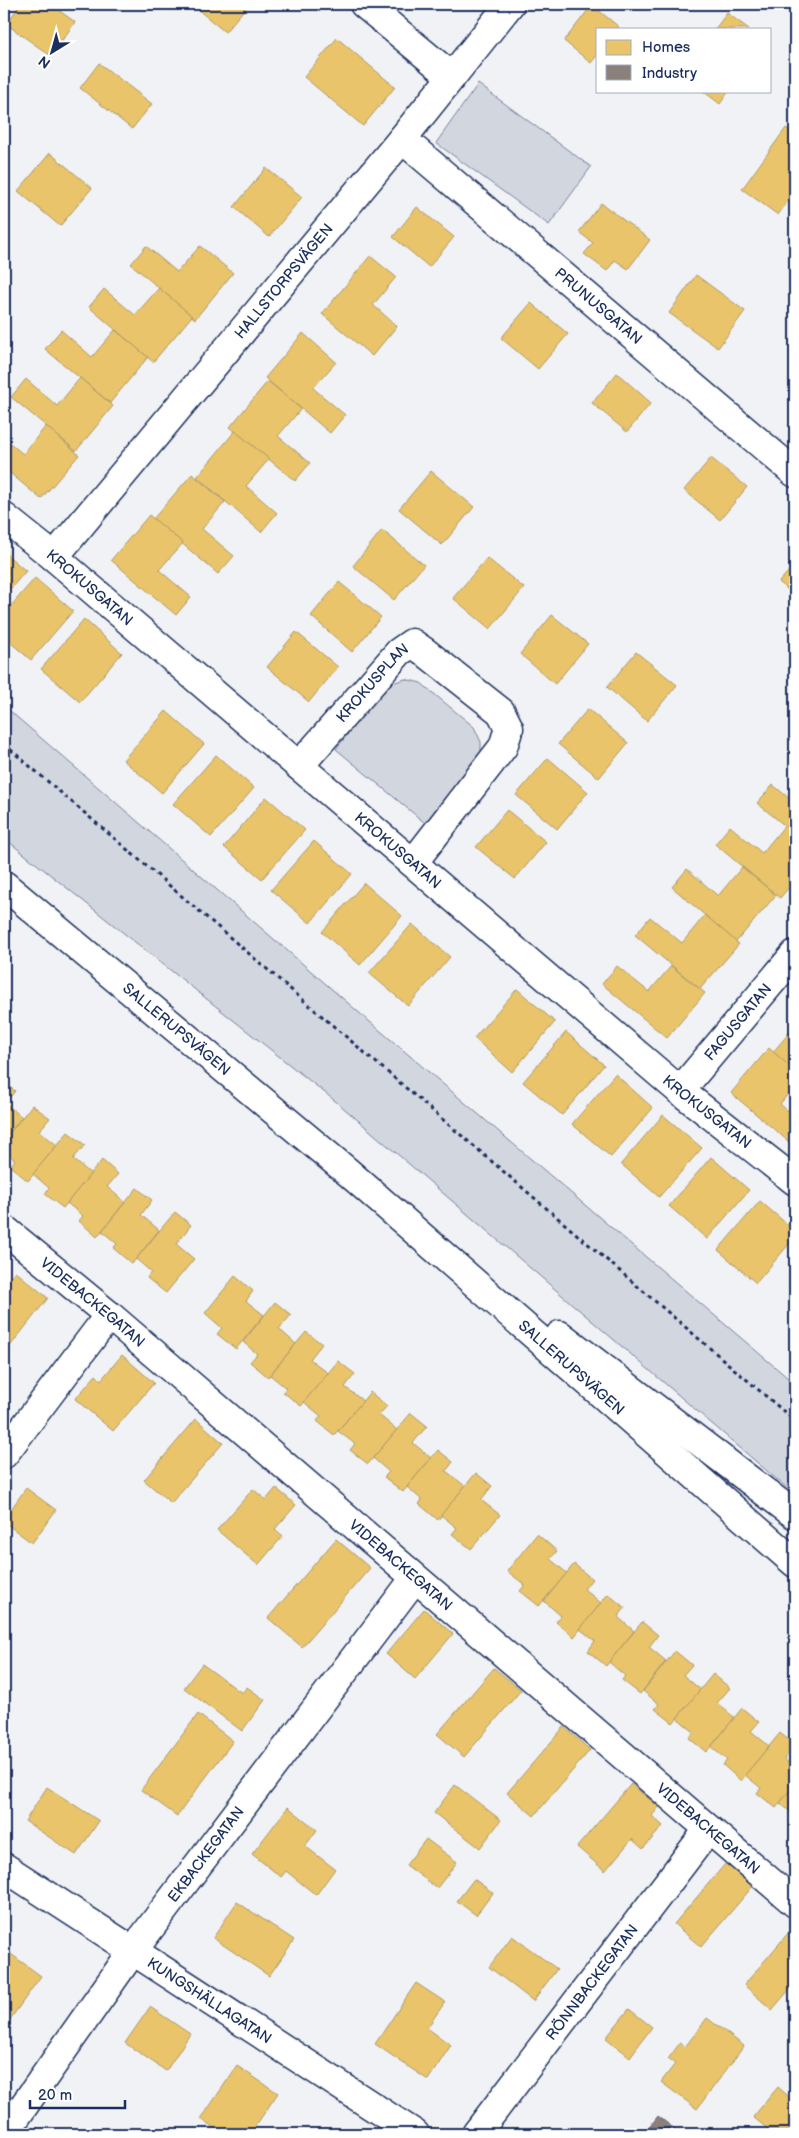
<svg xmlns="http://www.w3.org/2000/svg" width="799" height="2138" viewBox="0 0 799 2138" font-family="'Balsamiq Sans',sans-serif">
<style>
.green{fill:#d2d6df;stroke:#76829e}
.homes{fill:#e9c46a;stroke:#ab9766}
.industry{fill:#8a817c;stroke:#696873}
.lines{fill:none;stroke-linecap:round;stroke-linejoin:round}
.street-casing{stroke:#1b2f5e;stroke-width:31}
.secondary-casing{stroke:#1b2f5e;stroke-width:31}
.path{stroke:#1b2f5e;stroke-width:3;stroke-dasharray:4 4;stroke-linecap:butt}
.street{stroke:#fff;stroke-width:28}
.secondary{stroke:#fff;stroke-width:28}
.labels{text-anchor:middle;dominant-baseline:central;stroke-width:5;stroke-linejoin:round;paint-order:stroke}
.street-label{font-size:15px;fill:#1b2f5e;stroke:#fff}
</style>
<rect width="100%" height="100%" fill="#f1f2f5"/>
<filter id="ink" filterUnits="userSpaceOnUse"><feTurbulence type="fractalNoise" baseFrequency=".02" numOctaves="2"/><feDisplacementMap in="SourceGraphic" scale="10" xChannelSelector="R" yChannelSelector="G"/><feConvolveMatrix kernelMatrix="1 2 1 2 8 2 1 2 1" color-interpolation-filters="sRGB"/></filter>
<g filter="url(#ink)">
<!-- green -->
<g class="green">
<path d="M478,84l113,83 -42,58 -113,-82z"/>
<path d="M405,679l16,4 53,44 7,15v12l-56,69 -89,-74 50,-64z"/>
<path d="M4,706l352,304 439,374v111l-456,-391 -335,-266z"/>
</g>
<!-- homes -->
<g class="homes">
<path d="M21,4h29l25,18 -24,34 -45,-32z"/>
<path d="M191,4h58l-24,28z"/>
<path d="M592,5l27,22 -1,2h-20v25l-7,9 -27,-22z"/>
<path d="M727,13l22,16h-34z"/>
<path d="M337,38l58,49 -32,39 -59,-49z"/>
<path d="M99,63l53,41 -20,25 -52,-41z"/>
<path d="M703,91h26l-9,13z"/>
<path d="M786,128l9,6v57l-17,24 -36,-26z"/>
<path d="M50,153l42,35 -32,38 -42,-35z"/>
<path d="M266,168l36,29 -33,40 -35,-30z"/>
<path d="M601,203l49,37 -22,29 -13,-9 -8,11 -23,-17 9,-11 -14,-11z"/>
<path d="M417,207l37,30 -25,30 -36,-30z"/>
<path d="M146,246l31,26 23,-26 33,27 -38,46 -64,-55z"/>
<path d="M370,256l26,21 -23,28 24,21 -25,30 -50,-42z"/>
<path d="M696,275l49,36 -27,37 -49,-35z"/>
<path d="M159,288l33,28 -39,46 -64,-55 15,-18 31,26z"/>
<path d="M531,303l37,31 -30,35 -37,-31z"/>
<path d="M61,330l31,27 23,-27 33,27 -38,46 -65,-54z"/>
<path d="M303,333l33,29 -23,26 32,27 -15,18 -65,-55z"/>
<path d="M617,373l34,30 -24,29 -35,-29z"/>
<path d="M80,378l33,28 -37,45 -65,-54 15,-18 31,27z"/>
<path d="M268,381l33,28 -23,27 32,27 -15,18 -65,-54z"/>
<path d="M46,426l33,29 -38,44 -37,-31v-30l19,16z"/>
<path d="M235,431l34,28 -23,27 31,27 -16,19 -64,-55z"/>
<path d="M711,458l36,29 -27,33 -36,-30z"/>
<path d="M431,471l43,36 -32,38 -43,-36z"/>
<path d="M192,474l33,28 -23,27 32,27 -16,18 -65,-55z"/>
<path d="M149,515l34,28 -24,27 32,27 -15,18 -65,-55z"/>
<path d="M382,530l42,35 -30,35 -41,-34z"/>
<path d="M4,552l22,19 -22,25z"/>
<path d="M487,558l37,30 -34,41 -37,-31z"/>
<path d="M795,564v32l-16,-14z"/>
<path d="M35,578l38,33 -42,49 -27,-23v-23z"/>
<path d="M339,582l42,35 -29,35 -41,-36z"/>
<path d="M552,615l36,29 -33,40 -35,-30z"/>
<path d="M84,619l38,34 -42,49 -39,-33z"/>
<path d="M296,632l42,35 -29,35 -42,-35z"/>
<path d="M636,652l41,33 -30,36 -40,-34z"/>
<path d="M588,709l40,34 -29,35 -41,-34z"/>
<path d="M166,711l38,33 -42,49 -39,-33z"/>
<path d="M216,755l38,33 -43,49 -38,-33z"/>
<path d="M548,758l40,34 -31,37 -41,-34z"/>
<path d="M773,785l22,18v31l-38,-31z"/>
<path d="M266,797l39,33 -43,49 -38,-32z"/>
<path d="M507,810l39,32 -31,37 -39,-32z"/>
<path d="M785,825l10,9v46l-15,18 -65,-54 15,-18 32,27z"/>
<path d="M314,841l38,33 -42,49 -39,-33z"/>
<path d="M742,867l34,28 -40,47 -64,-55 15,-18 31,27z"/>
<path d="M364,883l38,33 -42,49 -38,-33z"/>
<path d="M705,915l34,29 -39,45 -65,-54 15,-18 32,26z"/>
<path d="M412,924l38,33 -42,49 -39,-33z"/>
<path d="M617,966l32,26 22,-26 34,27 -38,45 -65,-54z"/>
<path d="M517,989l38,33 -43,50 -38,-34z"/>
<path d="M795,1026v45l-22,-19z"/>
<path d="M566,1032l38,33 -42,50 -39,-33z"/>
<path d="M769,1048l26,23v14l-15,19 15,13v30l-64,-54z"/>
<path d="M615,1074l38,34 -42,49 -39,-33z"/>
<path d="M4,1082l11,9 -10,12 17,14 -18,23z"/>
<path d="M32,1105l18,13 -11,13 18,14 -29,36 -18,-15 5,-6 -11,-10v-10z"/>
<path d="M663,1115l39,33 -43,49 -38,-33z"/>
<path d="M68,1132l17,13 -12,14 18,15 -28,34 -18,-14 4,-6 -16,-14z"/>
<path d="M711,1157l38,33 -42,49 -38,-33z"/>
<path d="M102,1160l16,14 -11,13 18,15 -28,35 -18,-16 4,-5 -16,-13z"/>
<path d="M137,1188l15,12 -11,15 18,15 -27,34 -19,-16 4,-4 -15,-13z"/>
<path d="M760,1201l35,30v6l-39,46 -38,-33z"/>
<path d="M175,1212l16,13 -15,19 18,15 -28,34 -19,-15 4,-6 -15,-13z"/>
<path d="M15,1271l33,27 -44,56v-69z"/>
<path d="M235,1276l18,15 -7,10 18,14 -28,34 -19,-15 5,-6 -17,-15z"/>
<path d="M275,1302l16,13 -12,14 17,15 -28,33 -18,-15 7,-8 -14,-12z"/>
<path d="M306,1332l16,12 -12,15 18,14 -27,33 -18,-14 3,-4 -16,-13z"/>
<path d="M122,1355l32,28 -41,48 -38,-32 21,-24 5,5z"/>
<path d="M338,1361l17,13 -10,13 18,14 -29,34 -17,-14 4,-5 -17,-14z"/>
<path d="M370,1392l17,14 -8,9 18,15 -29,34 -18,-14 5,-6 -17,-13z"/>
<path d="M411,1413l16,13 -14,17 18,15 -28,34 -19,-15 5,-5 -16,-14z"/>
<path d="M196,1419l27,24 -52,60 -27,-23z"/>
<path d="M438,1450l15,12 -7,9 19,15 -27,34 -19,-16 3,-4 -15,-13z"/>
<path d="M476,1473l16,13 -11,14 19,15 -29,34 -19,-15 5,-6 -16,-13z"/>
<path d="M26,1488l30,22 -24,33 -28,-21v-3z"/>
<path d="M276,1488l20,17 -21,24 8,7 -25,29 -41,-35 36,-41 13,11z"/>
<path d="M537,1534l20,17 -7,8 17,14 -28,33 -19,-15 5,-6 -18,-14z"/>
<path d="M336,1539l34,29 -68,79 -34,-29z"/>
<path d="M574,1564l18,15 -8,10 17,14 -27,34 -18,-15 5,-6 -17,-15z"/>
<path d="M608,1594l17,14 -7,9 16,14 -28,35 -18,-15 7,-10 -15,-12z"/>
<path d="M424,1609l29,25 -38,45 -29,-25z"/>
<path d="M642,1622l16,13 -9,12 17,14 -26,33 -18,-14 3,-4 -16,-14z"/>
<path d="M675,1651l17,14 -9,10 18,15 -28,33 -18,-14 4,-5 -16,-13z"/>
<path d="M202,1664l40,29 5,-6 18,13 -23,31 -58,-43z"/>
<path d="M494,1668l27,22 -57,67 -27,-23z"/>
<path d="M713,1674l17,14 -13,15 18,15 -29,34 -17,-14 5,-6 -17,-14z"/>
<path d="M742,1708l17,14 -8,9 18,15 -28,35 -18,-16 4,-5 -16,-13z"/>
<path d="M198,1714l35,27 -56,75 -36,-26z"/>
<path d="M564,1727l26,23 -56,66 -27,-23z"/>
<path d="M780,1733l15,12 -11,14 11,9v16l-19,24 -19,-15 4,-5 -16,-13z"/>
<path d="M631,1784l28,23 -7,9 11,10 -20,23 -11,-10 -27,32 -28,-24z"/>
<path d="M795,1784v32l-15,-13z"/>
<path d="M455,1785l46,35 -21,28 -46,-35z"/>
<path d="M47,1787l52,34 -23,34 -51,-34z"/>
<path d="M288,1807l29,23 -12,16 30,23 -19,26 -30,-24 -5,6 -29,-23z"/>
<path d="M426,1839l31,23 -20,26 -31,-23z"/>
<path d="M726,1863l27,23 -52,61 -27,-23z"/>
<path d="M474,1879l19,14 -17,22 -19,-14z"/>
<path d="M237,1902l57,38 -25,36 -56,-38z"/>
<path d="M795,1925v58l-23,27 -28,-25z"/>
<path d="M512,1936l45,33 -24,32 -44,-34z"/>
<path d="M4,1949l37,27 -37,52z"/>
<path d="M416,1983l29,19 -18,26 24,17 -23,35 -53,-36z"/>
<path d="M150,2007l40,27 -24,37 -41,-28z"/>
<path d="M629,2009l23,18 -22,30 -24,-19z"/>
<path d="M707,2018l37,28 -47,63 -36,-27 14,-18 -7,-5 12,-16 5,4z"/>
<path d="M237,2066l41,27 -28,41h-27l-22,-15z"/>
<path d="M778,2087l17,15v32h-21l-21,-17z"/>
<path d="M326,2128l10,6h-14z"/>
</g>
<!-- industry -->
<path class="industry" d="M658,2116l23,18h-37z"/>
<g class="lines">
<!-- street casing -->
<g class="street-casing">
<g id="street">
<path d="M364,4l87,72"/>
<path id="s1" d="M402,139l393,334"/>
<path id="s2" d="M4,517l50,40 626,534 115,90"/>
<path id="s3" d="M54,557l348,-418 108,-135"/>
<path id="s4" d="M299,766l100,-114 13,-9 13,9 76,60 8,16 -6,19 -90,116"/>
<path id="s5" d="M680,1091l115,-137"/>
<path id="s6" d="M4,1229l105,86 686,588"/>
<path d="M4,1454l105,-139"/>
<path id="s7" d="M4,1867l411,267"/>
<path id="s8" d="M4,2134l128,-182 283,-374"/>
<path id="s9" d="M476,2134l232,-304"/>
</g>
</g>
<!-- secondary casing -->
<g class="secondary-casing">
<g id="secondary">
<path id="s10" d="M4,885l345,288 446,390"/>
<path d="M560,1335l235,180"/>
</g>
</g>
<!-- path -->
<path class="path" d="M4,744l791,677"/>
<!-- street -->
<use href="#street" class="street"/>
<!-- secondary -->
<use href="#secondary" class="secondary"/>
</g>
</g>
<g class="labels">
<!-- street labels -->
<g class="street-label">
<text stroke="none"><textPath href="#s3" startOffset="359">HALLSTORPSVÄGEN</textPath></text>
<text stroke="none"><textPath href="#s1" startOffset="258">PRUNUSGATAN</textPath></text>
<text stroke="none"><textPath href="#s2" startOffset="111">KROKUSGATAN</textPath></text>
<text stroke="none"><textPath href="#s4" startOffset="111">KROKUSPLAN</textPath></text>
<text stroke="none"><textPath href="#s2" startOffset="516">KROKUSGATAN</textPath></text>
<text stroke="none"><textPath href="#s5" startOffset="90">FAGUSGATAN</textPath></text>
<text stroke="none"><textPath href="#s10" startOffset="225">SALLERUPSVÄGEN</textPath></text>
<text stroke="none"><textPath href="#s2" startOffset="921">KROKUSGATAN</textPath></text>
<text stroke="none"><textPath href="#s6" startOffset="115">VIDEBACKEGATAN</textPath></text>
<text stroke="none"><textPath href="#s10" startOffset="745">SALLERUPSVÄGEN</textPath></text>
<text stroke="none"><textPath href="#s6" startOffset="520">VIDEBACKEGATAN</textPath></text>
<text stroke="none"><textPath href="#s6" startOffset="925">VIDEBACKEGATAN</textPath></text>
<text stroke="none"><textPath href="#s8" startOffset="345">EKBACKEGATAN</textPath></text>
<text stroke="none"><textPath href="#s9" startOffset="191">RÖNNBACKEGATAN</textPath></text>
<text stroke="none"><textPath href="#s7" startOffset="245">KUNGSHÄLLAGATAN</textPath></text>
</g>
</g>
<!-- margin -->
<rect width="799" height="2138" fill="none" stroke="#fff" stroke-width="20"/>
<rect x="10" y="10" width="779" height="2118" fill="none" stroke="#1b2f5e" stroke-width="2" filter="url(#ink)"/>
<!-- legend -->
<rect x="596" y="28" width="175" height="65" fill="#ffffff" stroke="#a4acbf"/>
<rect x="606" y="40" width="25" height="15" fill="#e9c46a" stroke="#a4acbf"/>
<text x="642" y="52" font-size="15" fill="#1b2f5e">Homes</text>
<rect x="606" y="65" width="25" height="15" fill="#8a817c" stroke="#a4acbf"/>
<text x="642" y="78" font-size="15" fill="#1b2f5e">Industry</text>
<!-- north arrow -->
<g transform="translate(52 52) rotate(217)" stroke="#ffffff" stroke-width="4" paint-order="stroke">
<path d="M0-4L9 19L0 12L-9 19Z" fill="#1b2f5e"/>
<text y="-8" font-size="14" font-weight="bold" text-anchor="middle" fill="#1b2f5e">N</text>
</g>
<!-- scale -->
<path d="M30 2100v8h95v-8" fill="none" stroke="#1b2f5e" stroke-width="2.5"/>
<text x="38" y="2100" font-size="15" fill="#1b2f5e" stroke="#ffffff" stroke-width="4" paint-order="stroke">20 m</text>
</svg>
